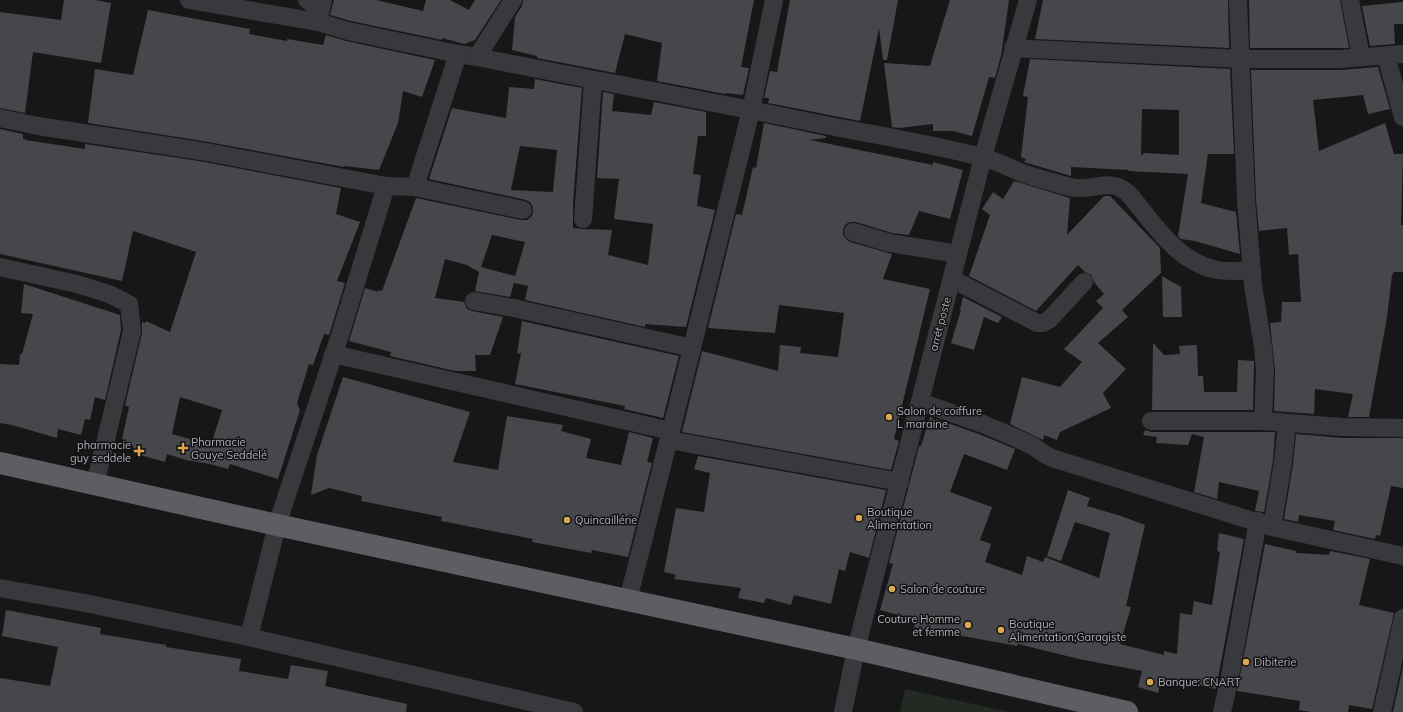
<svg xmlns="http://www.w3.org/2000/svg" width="1403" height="712" viewBox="0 0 1403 712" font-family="Mulish,sans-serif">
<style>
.green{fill:#232a24}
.building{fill:#46474b;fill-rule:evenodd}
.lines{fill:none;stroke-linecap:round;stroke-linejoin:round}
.minor{stroke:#38393d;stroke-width:18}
.trunk{stroke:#5d5e64;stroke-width:22}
.poi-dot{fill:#dda84b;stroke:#121213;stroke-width:1.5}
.labels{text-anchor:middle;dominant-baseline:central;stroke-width:3;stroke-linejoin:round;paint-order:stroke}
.street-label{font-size:11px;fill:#aaaeb7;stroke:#121213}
.poi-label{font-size:11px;fill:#aaaeb7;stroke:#121213;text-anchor:start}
</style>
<rect width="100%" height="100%" fill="#171718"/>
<!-- green -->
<path class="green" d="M905,689l105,23h-110z"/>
<!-- building -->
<g class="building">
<path d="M64,0h31l16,3 -10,60 -68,-11 -8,61 -25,-5v-96l61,8z"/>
<path d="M334,0h42l47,11 3,-11h24l19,10 6,-10h26l-26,40 -11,4 -22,-6v2l-91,-19 -21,-6z"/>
<path d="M523,0h231l-13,67 8,1 -6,27 -18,-2v1l-68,-13 5,-38 -37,-9 -10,39 -78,-15v-2l-25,-6 3,-33 -7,11 14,-22z"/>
<path d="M790,0h108l-11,60h-4l-4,-32 -19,93 -92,-18 1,-5h-5l6,-27 7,1z"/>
<path d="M950,0h59l-8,56 -6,22 -6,-1 -17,59 -19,-5h-20v-7l-34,4 -7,-1 -8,-64 46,3z"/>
<path d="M1043,0h185l1,48 -194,-9z"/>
<path d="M1249,0h91l9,48h-99z"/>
<path d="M1403,2v22h-9l1,20 -25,2 -8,-40z"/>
<path d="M148,10l102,19 -1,5 38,7v-2l36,6 3,-10 20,6 89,19 -13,37 -19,-6 -5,32 -19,47 -34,-4 -1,1 -141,-26 -115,-18 7,-54 38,6z"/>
<path d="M1030,59l200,10 4,85h-26l-7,49 35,9 4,42 -45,-13 -14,-2 -3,-3 10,-62 -60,-3 1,-1 -58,-3v9l-47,-14 2,-3 -5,-2 7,-60 -5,-1zM1142,109l37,1v45l-35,-2 -3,3z"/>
<path d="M1378,67l12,42 -22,5 -5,-19 -50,5 6,51 66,-28 9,31h9l-2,71h2v47h-9l-2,3 -5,42 -18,100h-21l5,-23 -38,-5 -1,25 -40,-3 1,-42 -5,-46 11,-1 1,-20h19l-3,-48 -9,1 -2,-27 -28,3 -3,-32 -5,-129h89z"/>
<path d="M535,79l47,9 -9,114v26l10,1 29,1 -4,25 40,10 5,-41 -39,-5 5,-40 -22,-1 6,-86 11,2 -2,17 39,4 3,-13 52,10v24h-8l-5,38 8,1 -4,31 18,4 -29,117 -41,-3v3l-120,-27 3,-14 -14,-3 -4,14 -35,-6 4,-19 -12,-7 -22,-6 -10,39 29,4 3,7 5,2 31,6 -13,38h-15l1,16h-21l-65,-15 1,-4 -42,-11 16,-53 13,4v-2l4,1 34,-93 105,22h6l4,-3 2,-4v-6l-3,-5 -4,-2 -97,-21 23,-71 54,10 3,-31 25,2zM520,146l37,4 -4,42 -42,-2zM492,235l33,7 -10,34 -34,-9z"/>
<path d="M764,123l62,13v2l-16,2 123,25v-3l30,8 -13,49 -31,-8 -10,24 -17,-2 -36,-11h-6l-4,2 -3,5v6l3,4 4,3 42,12 -9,25 47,10 -36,150 5,2 -8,29 -209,-38 20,-81 76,20 2,-26 21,2 -1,6 38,4 6,-44 -65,-8 -4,28 -67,-5 28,-114 6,1 11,-48 3,1z"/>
<path d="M0,129l23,5v5h2v1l60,9v-5l114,17 142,27 -5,26 24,8 -23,59 8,2 -16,52 -5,-1 -11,31 -4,-1 -12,39 3,7 -22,69 -48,-15 -2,5 -18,-5 -24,-4 -19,-6 -2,8 -32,-9v-7l-11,-7 7,-32 -4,-2 17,-72v-11l3,1 1,-2 24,11 26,-80 -63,-21 -11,50 -122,-27zM180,397l42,13 -11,35 -39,-11z"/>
<path d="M1014,181l56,17 -3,37 37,-39h6l50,52 1,25 -39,37 6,7 -30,26 28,26 -23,24 8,15 -51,24 -3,8 -13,-5 -1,5 -33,-16 12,-47 38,10 22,-25 -18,-13 39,-41 -7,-7 8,-7 -10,-12 -3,-7 -6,-3 -7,-7 -42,46 -67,-35 21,-61 -8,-6 11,-17 10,7z"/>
<path d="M1162,276l19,11 1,30h-19z"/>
<path d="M24,284l96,31 1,15 -16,70 -10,-3 -5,23 -5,-1 -4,16 -23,-6 -1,9 -45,-13 -12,-2v-59l19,1 1,-11h2l11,-40 -12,-1z"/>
<path d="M963,297l39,20 -4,6 -14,-6 -10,33 -23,-7 10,-33h-1z"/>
<path d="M522,321l157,35 -16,62 -39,-9 1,-3 -110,-22 6,-31 -4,1z"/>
<path d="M1153,343l12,13v-1l15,-1 -1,-8 18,-1 1,31h5l1,16h33l1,-32 16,1 -1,49h-101z"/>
<path d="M343,377l127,35 -17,50 45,8 9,-54 56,9 -2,6 30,8 -5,19 35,7 8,-33 24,6 -6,24 5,1 -24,94 -36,-7 -1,3 -59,-11 1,-3 -92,-18 1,-4 -81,-16 1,-5 -33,-8 -18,7 6,-40z"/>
<path d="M930,417l49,17 36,15 -8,21 -43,-16 -14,38 42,15 -12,33 11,4 -6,18 37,13 5,-19 16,6 2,-5 54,21 11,-45 -3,-1 -32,-10 -14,39 -14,-5 21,-66 22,8 -3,8 34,10 24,9 -19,81 5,1 -11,37 44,11v-4l13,3 3,-41 12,2 2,-14 18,4 8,-53 -3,-1 2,-18 25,6 -28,150 -43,-10v1l-11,-3 -4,16 -20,-6 4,-16 -63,-12 -61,-15 -1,2 -71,-13 -1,4 -21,-5v-2l-10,-3 2,-7 -36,-10 13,-46 -4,-1 30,-117h2z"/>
<path d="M1145,430l6,2h124l-2,29 -9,51 -9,-1 4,-20 -40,-9 -2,17 -23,-7 10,-55 -12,-3 -4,11 -32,-2 1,-6 -14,-2z"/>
<path d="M1296,434l46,4h61v50l-12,-2 -11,50 -4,-1 -1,4 -42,-9 2,-9 -36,-6 -1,7 -14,-3 9,-55z"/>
<path d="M698,456l188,34 -17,68 -19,-6 -5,19 -6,-2 -8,35 -37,-9 -3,10 -25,-7 -2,5 -26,-5 3,-10 -67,-9 2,-4 -12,-3 12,-64 28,4 6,-39 -16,-4z"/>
<path d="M1265,544l31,7v2l33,2 1,-4 40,8 -11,46 35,8 -22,96 -23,-4 -1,7h-37l-12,-2 1,-9 -63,-10z"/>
<path d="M6,610l95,18 -1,6 66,11v2l75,12 -2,12 49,8 3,-14 37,6 -3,15 82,18 -1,8h-406v-34l50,8 8,-39 -56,-11z"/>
<path d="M1403,666v46h-10z"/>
</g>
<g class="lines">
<!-- minor -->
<g class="minor">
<path d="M189,0l129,22 30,9 110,23 19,3c121,24 242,46 363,71 47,9 95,17 141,29 15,3 30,12 44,17 15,5 30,9 45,13 23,6 37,-11 58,6 25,29 48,69 89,77 11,2 23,1 35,0"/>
<path d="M307,0l13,9"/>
<path d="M1238,0l8,200 7,85 10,62 2,23 -2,51"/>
<path d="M1350,0l11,57"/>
<path d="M318,22l5,-22"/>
<path d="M1013,48l228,11h99l63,-5"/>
<path d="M1386,56l17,61"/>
<path d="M477,57l36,-57"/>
<path d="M0,118l38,8 163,25 185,35 29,1 108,23"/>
<path d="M415,187l43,-133"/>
<path d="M583,219l10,-138"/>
<path d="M853,232l37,11 68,11"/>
<path d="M0,267l77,17 32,10 20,10 3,27 -37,154"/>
<path d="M952,279l85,44h6l6,-3 35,-38"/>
<path d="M474,301l40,7 178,40"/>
<path d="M333,354l338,77"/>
<path d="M920,402l63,22 33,14 17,8 11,8 8,4 220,69 131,29"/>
<path d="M1151,421h112l79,6 61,1"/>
<path d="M669,440l231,42"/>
<path d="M1272,527l11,-65 4,-39"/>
<path d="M0,588l85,15 164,34 325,75"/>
<path d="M628,600l64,-252 59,-238 23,-110"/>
<path d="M249,637l28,-112 63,-190 46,-149"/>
<path d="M843,712l13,-63 127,-492 45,-157"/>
<path d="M1222,712l7,-31 29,-160"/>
<path d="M1382,712l21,-94"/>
</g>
<!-- trunk -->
<path class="trunk" d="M0,463l277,62 579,124 271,63"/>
</g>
<!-- markers -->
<g class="poi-dot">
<circle cx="889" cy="417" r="4"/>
<path d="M181 442h4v4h4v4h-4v4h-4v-4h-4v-4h4z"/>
<path d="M137 445h4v4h4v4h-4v4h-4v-4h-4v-4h4z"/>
<circle cx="859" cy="518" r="4"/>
<circle cx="567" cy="520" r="4"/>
<circle cx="892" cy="589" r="4"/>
<circle cx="968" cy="625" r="4"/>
<circle cx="1001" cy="630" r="4"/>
<circle cx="1246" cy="662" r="4"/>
<circle cx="1150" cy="682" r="4"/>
</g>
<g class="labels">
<!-- street labels -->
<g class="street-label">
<text transform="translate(940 324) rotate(-75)">arrét poste</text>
</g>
<!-- poi labels -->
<g class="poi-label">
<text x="897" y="411">Salon de coiffure<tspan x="897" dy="13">L maraine</tspan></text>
<text x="191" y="442">Pharmacie<tspan x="191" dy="13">Gouye Seddelé</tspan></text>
<text x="131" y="445" text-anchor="end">pharmacie<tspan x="131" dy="13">guy seddele</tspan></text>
<text x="867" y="512">Boutique<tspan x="867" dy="13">Alimentation</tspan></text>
<text x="575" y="520">Quincaillérie</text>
<text x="900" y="589">Salon de couture</text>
<text x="960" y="619" text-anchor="end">Couture Homme<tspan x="960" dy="13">et femme</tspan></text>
<text x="1009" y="624">Boutique<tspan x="1009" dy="13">Alimentation;Garagiste</tspan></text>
<text x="1254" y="662">Dibiterie</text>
<text x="1158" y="682">Banque: CNART</text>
</g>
</g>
</svg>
